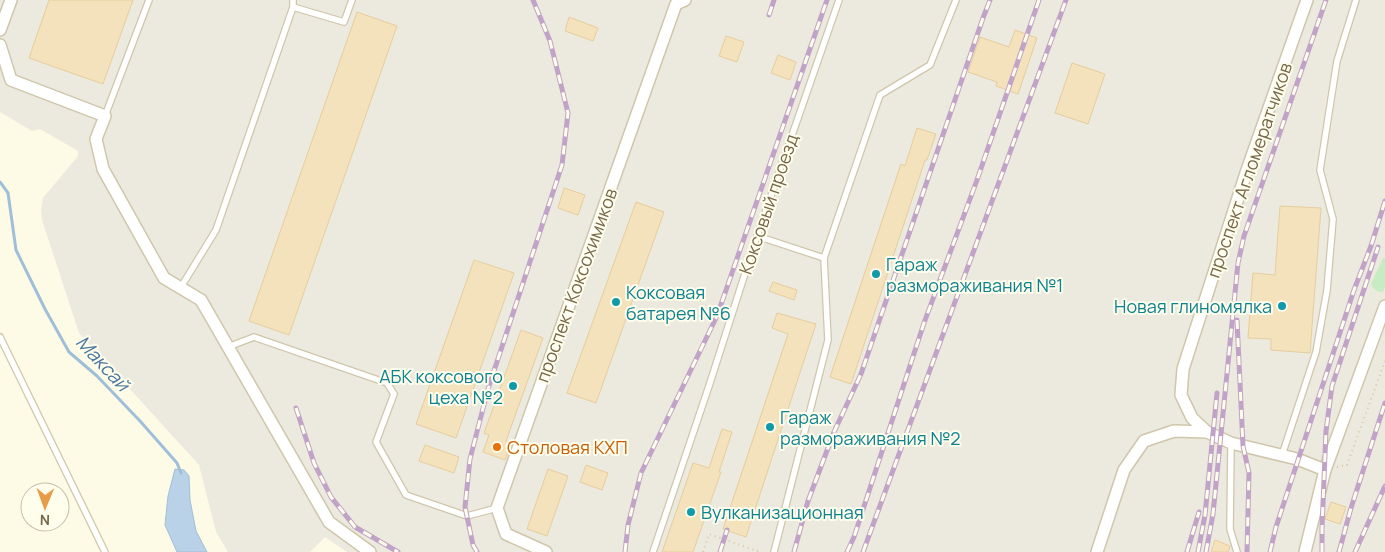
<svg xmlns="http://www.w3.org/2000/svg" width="1385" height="552" viewBox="0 0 1385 552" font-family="Manrope,sans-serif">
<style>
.industrial{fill:#ece9df}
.green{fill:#c7ebc3}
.water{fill:#b9d2e7;stroke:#9fbfd9}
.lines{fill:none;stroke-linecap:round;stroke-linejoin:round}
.stream{stroke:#9fbfd9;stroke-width:3}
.building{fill:#f3e2bc;stroke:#e6ce9c}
.lane-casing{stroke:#cfc6ab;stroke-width:8}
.street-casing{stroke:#cfc6ab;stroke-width:14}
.path{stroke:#d8c69f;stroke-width:2;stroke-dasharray:1 4;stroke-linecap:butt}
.lane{stroke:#fff;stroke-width:5.5}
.street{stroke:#fff;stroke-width:11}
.rail-casing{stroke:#c1a3c7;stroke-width:5}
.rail{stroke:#fffdec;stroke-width:3;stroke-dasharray:9;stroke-linecap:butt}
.culture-dot{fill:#0f9aa8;stroke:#fffdec;stroke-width:2}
.food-dot{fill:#e8710a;stroke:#fffdec;stroke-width:2}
.labels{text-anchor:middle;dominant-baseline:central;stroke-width:4;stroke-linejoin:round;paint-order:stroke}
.street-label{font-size:18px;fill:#766749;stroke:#fffdec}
.culture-label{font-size:18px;fill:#0d838f;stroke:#fffdec;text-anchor:start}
.food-label{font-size:18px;fill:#c56008;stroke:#fffdec;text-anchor:start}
.water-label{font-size:19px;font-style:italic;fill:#4b789f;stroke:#fffdec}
</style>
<rect width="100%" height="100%" fill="#fdfbe5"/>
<!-- industrial -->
<path class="industrial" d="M0,0h1385v552h-1038l-22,-15 -15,15h-82l-12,-20 -17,-67 -120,-132 -37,-113 -1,-10 2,-12 35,-42v-5l-38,-22 -8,2 -32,-19z"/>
<!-- green -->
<path class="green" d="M1383,258h2v29l-2,5c-6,0 -9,-2 -12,-8z"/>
<!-- water -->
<path class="water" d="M175,469l9,1 5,6 1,24 6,31 11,21h-30l-12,-27 3,-29z"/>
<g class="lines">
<!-- stream -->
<path class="stream" d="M0,182l8,11 8,57 29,59 24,43 28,24 43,45 37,42 4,10"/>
</g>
<!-- building -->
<g class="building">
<path d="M49,0h84l-30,84 -74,-26z"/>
<path d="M357,12l40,14 -108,309 -40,-14z"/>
<path d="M569,17l29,11 -5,13 -28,-10z"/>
<path d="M1015,30l22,8 -19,56 -22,-8 1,-4 -29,-10 12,-35 29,10z"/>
<path d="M726,36l18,6 -7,20 -18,-6z"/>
<path d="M778,55l18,7 -6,18 -19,-7z"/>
<path d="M1072,63l33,11 -17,50 -33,-11z"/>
<path d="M917,128l19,6 -9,26h-2l-74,224 -21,-7 71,-213 4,2z"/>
<path d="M564,188l21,7 -7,20 -20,-7z"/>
<path d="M636,202l28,10 -68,191 -29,-10z"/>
<path d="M1280,206l41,2 -11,145 -39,-3v-11l-23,-1 5,-65 22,2z"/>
<path d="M474,260l40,13 -58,165 -40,-14z"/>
<path d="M773,282l24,8 -3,10 -25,-9z"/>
<path d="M777,313l39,11 -70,213 -23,-8 65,-195 -16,-6z"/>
<path d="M521,330l22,8 -37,103 5,2 -6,17 -22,-8 6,-17 -5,-2z"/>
<path d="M722,429l10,3 -13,40h2l-28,80h-31l31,-89 16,5z"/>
<path d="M425,445l34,12 -5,16 -35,-12z"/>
<path d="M586,465l22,8 -6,17 -22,-8z"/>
<path d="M548,469l20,7 -21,60 -20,-7z"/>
<path d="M1331,502l15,5 -6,17 -15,-5z"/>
<path d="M1215,540l15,6 -2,6h-17z"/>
</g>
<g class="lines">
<!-- lane casing -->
<g class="lane-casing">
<g id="lane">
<path d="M293,7l51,15 8,-22"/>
<path d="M105,116l44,-116"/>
<path d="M757,236l67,22"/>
<path d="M181,287l35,-57 77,-223v-7"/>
<path d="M0,337l105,215"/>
<path d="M228,347l26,-10 133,46 7,11 -18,48 30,53 61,21 30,-8"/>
<path d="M1231,443l-1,86 7,23"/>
<path d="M1282,455l34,-103 11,-62 6,-71 -13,-49 17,-109 19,-61"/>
<path d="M653,552l56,-166 48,-150 82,-236"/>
<path d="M774,552l54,-212 -4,-82 56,-163 50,-30 26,-65"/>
</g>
</g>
<!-- street casing -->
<g class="street-casing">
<g id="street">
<path d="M1307,0l-60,170 -64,199 -2,26 11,23 15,14 24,11 66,16 28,11"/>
<path d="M0,30l11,-30"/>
<path d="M0,45l11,35 94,36 -9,23 7,30 61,109 37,22 128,222 41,30"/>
<path d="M546,552l-40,-18 -9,-26 179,-504 9,-4"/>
<path d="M1097,552l27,-82 20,-29 30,-10 33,1"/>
<path d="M1305,552l20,-82 60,-164"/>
</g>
</g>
<!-- path -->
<g class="path">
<path d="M1337,467l10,-2 38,-104"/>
<path d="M703,552l6,-18 51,18"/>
</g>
<!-- lane -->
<use href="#lane" class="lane"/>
<!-- street -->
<use href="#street" class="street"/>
<!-- rail casing -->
<g class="rail-casing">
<g id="rail">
<path d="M769,15l5,-15"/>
<path d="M1237,320l6,126 6,27 -2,79"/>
<path d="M296,408l18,55 17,34 24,30 43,25"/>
<path d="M477,552l-4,-7 -8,-38 5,-48 18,-70 74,-224 6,-52 -18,-72 -17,-41"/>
<path d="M625,552l3,-27 13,-52 76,-157 110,-316"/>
<path d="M720,552l7,-22"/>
<path d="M794,552l14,-51 26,-69 27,-58 122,-356 7,-18"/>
<path d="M847,552l7,-15 70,-214 53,-143 62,-180"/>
<path d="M863,552l203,-552"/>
<path d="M1187,552l12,-40"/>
<path d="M1198,552l7,-37 12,-122"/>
<path d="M1206,552l7,-38 25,-251 6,-27 82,-236"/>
<path d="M1270,552l6,-25 78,-237 17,-44 14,-45"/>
<path d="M1322,552v-24l4,-97 6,-45 46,-139"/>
<path d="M1339,552l12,-44 34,-105"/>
<path d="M1355,552l30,-66"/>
</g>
</g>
<!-- rail -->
<use href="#rail" class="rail"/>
</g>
<!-- markers -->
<g class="culture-dot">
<circle cx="876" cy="274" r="5"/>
<circle cx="616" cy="302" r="5"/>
<circle cx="1282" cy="306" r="5"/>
<circle cx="513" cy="386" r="5"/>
<circle cx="770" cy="427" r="5"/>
<circle cx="691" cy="512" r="5"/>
</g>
<circle class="food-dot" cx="497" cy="447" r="5"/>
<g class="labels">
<!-- street labels -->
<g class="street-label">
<text transform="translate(1249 170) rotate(-71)">проспект Агломератчиков</text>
<text transform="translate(768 204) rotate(-71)">Коксовый проезд</text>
<text transform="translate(576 285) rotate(-70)">проспект Коксохимиков</text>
</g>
<!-- culture labels -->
<g class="culture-label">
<text x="886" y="264">Гараж<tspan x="886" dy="21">размораживания №1</tspan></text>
<text x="626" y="292">Коксовая<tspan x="626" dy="21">батарея №6</tspan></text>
<text x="1272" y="306" text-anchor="end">Новая глиномялка</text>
<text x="503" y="376" text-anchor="end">АБК коксового<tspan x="503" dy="21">цеха №2</tspan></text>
<text x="780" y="417">Гараж<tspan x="780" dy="21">размораживания №2</tspan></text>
<text x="701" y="512">Вулканизационная</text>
</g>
<!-- food labels -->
<g class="food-label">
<text x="507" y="447">Столовая КХП</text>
</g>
<!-- water labels -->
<g class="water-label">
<text transform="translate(103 363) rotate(47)">Максай</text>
</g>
</g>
<!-- north arrow -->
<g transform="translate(45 507) rotate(181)"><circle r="24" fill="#fffdec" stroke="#c8c1ab"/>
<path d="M0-4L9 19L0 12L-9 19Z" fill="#e99c48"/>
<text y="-8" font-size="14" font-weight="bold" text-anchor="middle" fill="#766749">N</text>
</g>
</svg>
